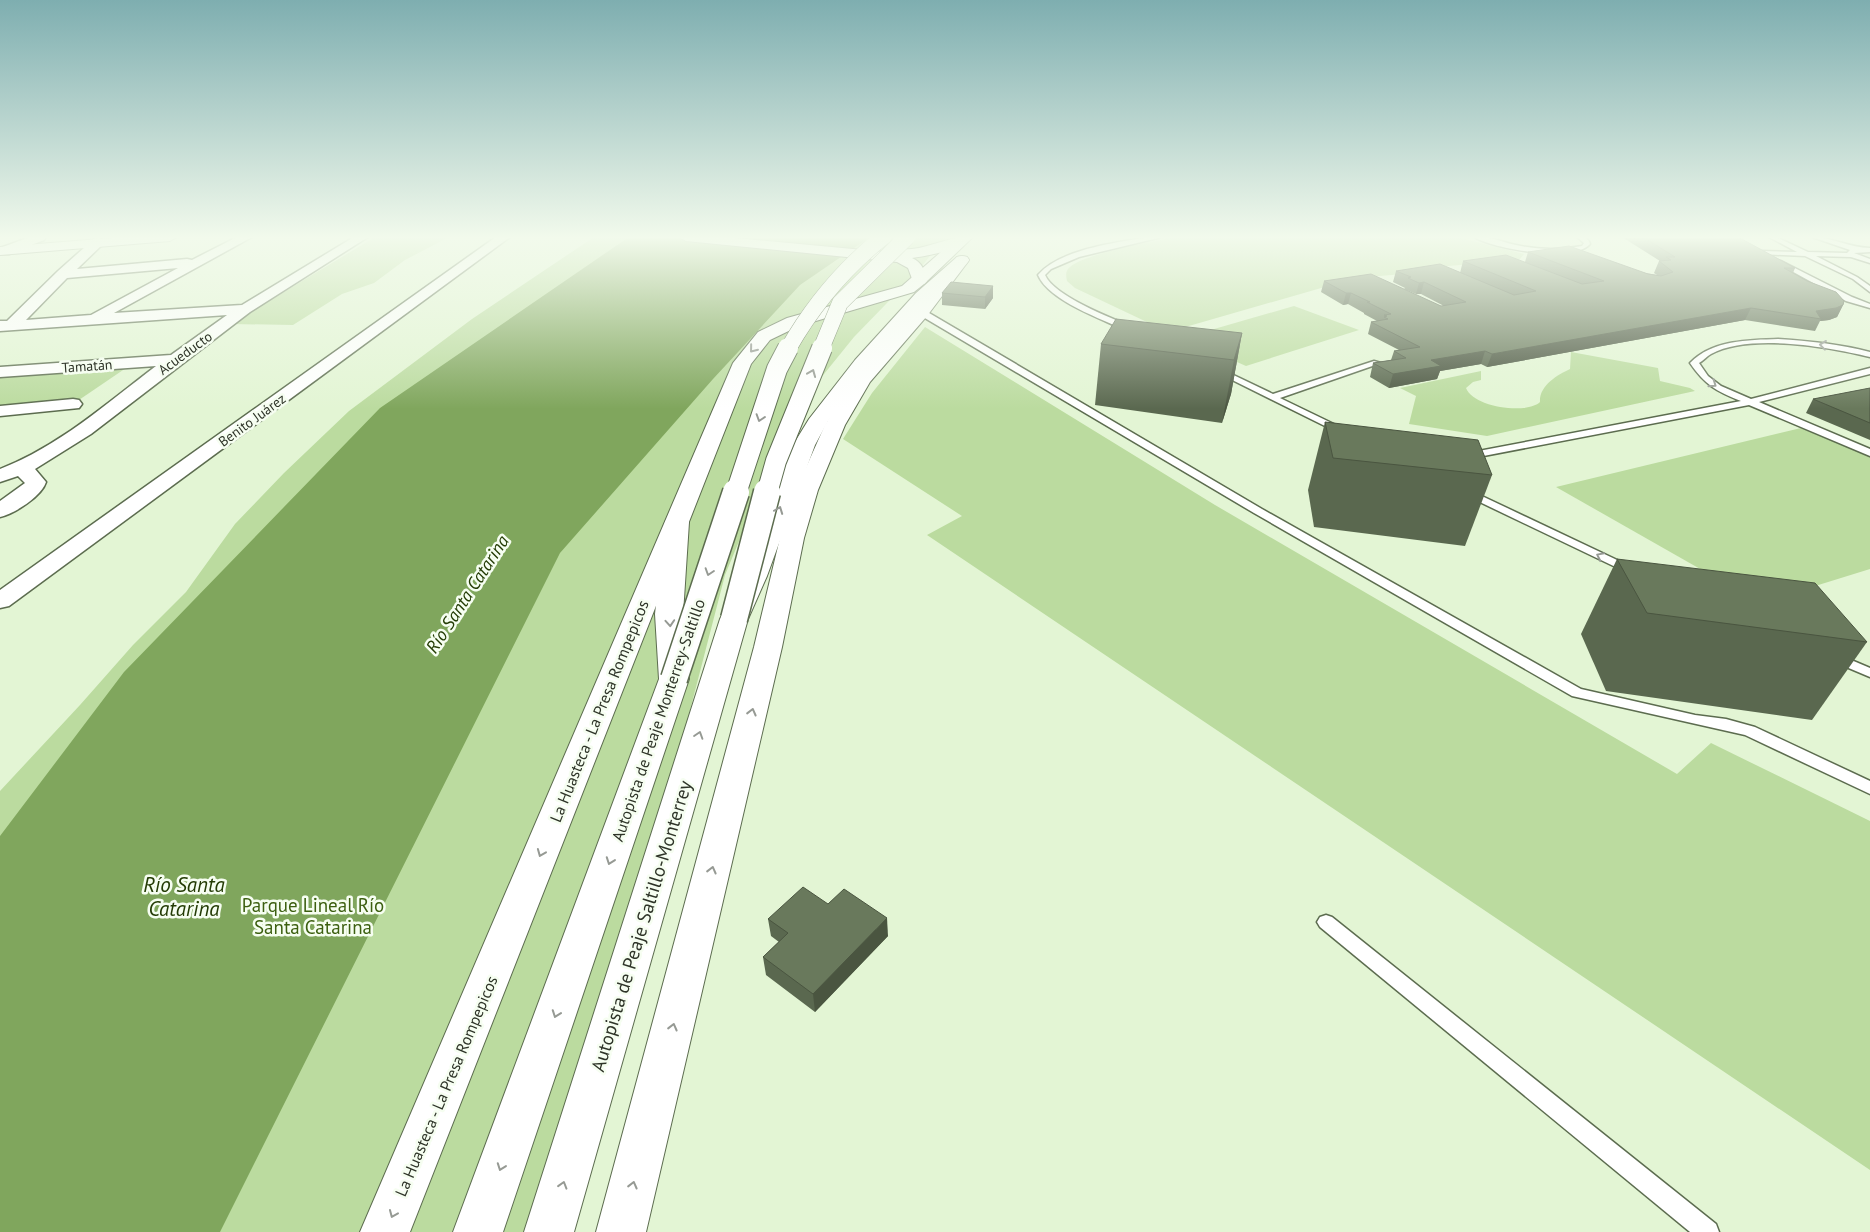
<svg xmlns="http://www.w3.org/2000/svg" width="1870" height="1232" viewBox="0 0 1870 1232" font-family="'PT Sans',sans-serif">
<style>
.green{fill:#bbdb9f}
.water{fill:#80a65d}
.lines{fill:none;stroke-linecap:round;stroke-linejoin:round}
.service-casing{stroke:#5c6c4f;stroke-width:3}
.minor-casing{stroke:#5c6c4f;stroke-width:3}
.tertiary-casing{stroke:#5c6c4f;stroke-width:2}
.primary-casing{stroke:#5c6c4f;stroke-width:2}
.motorway-casing{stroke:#5c6c4f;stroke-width:2}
.service{fill:#fff;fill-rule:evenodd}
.minor{fill:#fff;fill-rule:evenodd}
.tertiary{fill:#fff;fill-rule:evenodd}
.primary{fill:#fff;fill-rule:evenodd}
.motorway{fill:#fff;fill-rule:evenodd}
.motorway-bridge-far2-casing{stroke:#5c6c4f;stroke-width:17;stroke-linecap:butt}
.motorway-bridge-far1-casing{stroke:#5c6c4f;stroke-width:22;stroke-linecap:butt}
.motorway-bridge-casing{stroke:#5c6c4f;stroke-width:29;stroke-linecap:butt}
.motorway-bridge-far2{stroke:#fff;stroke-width:16}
.motorway-bridge-far1{stroke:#fff;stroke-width:20}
.motorway-bridge{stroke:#fff;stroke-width:26}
.wall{fill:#5a684f}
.shaded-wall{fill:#4a5540}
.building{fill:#69795c;stroke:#4a5540}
.oneway{stroke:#969a94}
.labels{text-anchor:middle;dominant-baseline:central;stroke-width:5;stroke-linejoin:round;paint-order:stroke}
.far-street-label{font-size:14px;fill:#2e3428;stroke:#f6fef1}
.street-label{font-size:16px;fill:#2e3428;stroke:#f6fef1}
.water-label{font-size:18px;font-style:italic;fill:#243c05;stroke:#f6fef1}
.near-park-label{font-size:19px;fill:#3c5f10;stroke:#f6fef1}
.near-street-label{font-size:19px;fill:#2e3428;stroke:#f6fef1}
.near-water-label{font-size:21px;font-style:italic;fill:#243c05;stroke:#f6fef1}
</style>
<rect width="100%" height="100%" fill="#e3f5d4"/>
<!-- green -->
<g class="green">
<path d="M375,237h74l-44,23 -31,23 -32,11 -49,31 -62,-1z"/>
<path d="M594,237h354l-12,11 -17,22 -65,67 -51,63 -29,57 -49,118 -170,657h-555v-441l80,-86 53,-60 53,-53 49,-68 49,-51 65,-62 123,-92z"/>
<path d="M1176,237h281l67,17 -4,5 -10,2 -62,5 -31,7 -38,3 -37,6 -174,50 -93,-44 -8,-7c-1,-5 -2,-10 3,-14 14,-13 84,-26 106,-30z"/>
<path d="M1294,306l65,24 -113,36 -63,-28z"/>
<path d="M925,327l290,178 462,269 34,-31 159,78v349l-943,-635 35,-19 -119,-77 29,-46z"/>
<path d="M1571,352l87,16 2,13 30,7 5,3 -208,45 -78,-12 7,-28 -16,-8 81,-17v9l-8,2 -7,6c7,19 60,27 74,14 -1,-16 17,-27 30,-33z"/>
<path d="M126,368l-53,36 -73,7v-35z"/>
<path d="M1801,428l69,29v112l-110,34 -204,-116z"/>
</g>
<!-- water -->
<path class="water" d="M633,237h237l-70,48 -87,94 -153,174 -340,679h-220v-396l124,-164 256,-264 246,-169z"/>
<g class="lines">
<!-- service casing -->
<g class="service-casing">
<g id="service">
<path d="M1151,237h11l-83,20 -28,12 -6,6c9,21 66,43 88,52v4h-6c-25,-12 -78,-30 -89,-56 22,-26 80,-33 113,-38z"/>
<path d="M1474,237c13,-2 28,5 42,8 22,5 44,5 66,1l2,-3 -7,-6c6,0 12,1 13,7 -16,19 -97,5 -116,-7z"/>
<path d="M1769,237h7l32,15 39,1 3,-3 -38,-13c20,0 38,11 58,11v4l-16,1 16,6v4l-19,-6 -35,-1 41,21 13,9v6l-17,-13 -48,-23 -45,-2 -1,-1 3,-2 35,1z"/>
<path d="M1777,261h4l71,36 18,7v4l-24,-7 -69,-38z"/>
<path d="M918,310h6l338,199 319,180 114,26 31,4 29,8 115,54v13l-125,-59 -173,-39 -318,-183 -336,-199z"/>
<path d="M1778,339c32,2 62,5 92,13v5c-42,-10 -120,-24 -159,-3 -4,2 -8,7 -12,9l9,13 13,10 30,13 119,-31v6l-111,28 111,47v7l-121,-51 -281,54 -5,-3 5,-3 273,-52c-25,-10 -36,-16 -51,-38 22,-23 58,-23 88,-24z"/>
<path d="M1374,361l7,2 -101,35 62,30 2,2 -5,3 -125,-62 7,-2 52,25z"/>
<path d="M1467,489l167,79 2,2 -2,2h-8l-163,-78 -1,-2 1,-2z"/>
<path d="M1837,654l33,14v9l-38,-16 -2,-3 2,-3z"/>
<path d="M1326,915l6,2 384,307 3,8h-29l-370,-305 -3,-5 3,-5z"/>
</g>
</g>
<!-- minor casing -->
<g class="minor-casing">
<g id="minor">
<path d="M30,237h16l-2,3 -35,14h-9v-6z"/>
<path d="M237,237h15l-138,76 128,-8 112,-68h14l-118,75 -159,122 -56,35 11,13c-4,14 -32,32 -46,35v-16l25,-18 -7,-7 -18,6v-13c58,-22 107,-66 156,-103l-156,11v-10l171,-12 56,-40 -227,16v-10h7l51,-50 36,-32 5,-1 6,4 -28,27 110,-10 5,1zM178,268l-87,47 -65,5 41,-42z"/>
<path d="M496,237h14l-501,369 -9,2v-18z"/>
<path d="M73,399l6,1 3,4 -3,4 -79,8v-10z"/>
</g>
</g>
<!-- tertiary casing -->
<g class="tertiary-casing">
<g id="tertiary">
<path d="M125,237h52l-7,4 -170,14v-8z"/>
<path d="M679,237h45l161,15c7,-4 18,-2 27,-3 19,-2 37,-12 55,-12l2,2c-9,11 -42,17 -57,19 10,4 13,13 15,23l-3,3h-10l-6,-16 -11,-6 -211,-21z"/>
</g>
</g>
<!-- primary casing -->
<g class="primary-casing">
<g id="primary">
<path d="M958,237h15l-49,47 -10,8 -115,34 -29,14 -19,24 -341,868h-50l373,-869 25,-31 29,-14 115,-32z"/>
<path d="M962,256l5,1 2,3 -2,3 -40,53 -57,66 -25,43 -27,65 -14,48 -22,109 -136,585h-50l158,-585 26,-109 16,-48 29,-65 30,-49 60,-68 42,-51z"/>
</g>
</g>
<!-- motorway casing -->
<g class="motorway-casing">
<g id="motorway">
<path d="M962,256l5,1 2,3 -2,3 -39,36 -59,69 -41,53 -13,24 -48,131 -19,43 -174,613h-50l196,-613 21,-43 52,-131 16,-26 46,-59 61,-67 41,-36z"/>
<path d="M677,515l9,2 3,5 -6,92 6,65 -186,553h-50l206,-553 -4,-65 10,-92 3,-5z"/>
</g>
</g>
<!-- service -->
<use href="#service" class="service"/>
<!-- minor -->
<use href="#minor" class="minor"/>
<!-- tertiary -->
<use href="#tertiary" class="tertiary"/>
<!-- primary -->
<use href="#primary" class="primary"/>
<!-- motorway -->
<use href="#motorway" class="motorway"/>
<!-- motorway-bridge-far2 casing -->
<g class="motorway-bridge-far2-casing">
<g id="motorway-bridge-far2">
<path d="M788,349c25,-44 55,-80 95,-112"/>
<path d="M821,349l19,-46 67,-66"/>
</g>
</g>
<!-- motorway-bridge-far1 casing -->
<g class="motorway-bridge-far1-casing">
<g id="motorway-bridge-far1">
<path d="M736,493l41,-124 11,-21"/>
<path d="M767,493l9,-32 46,-113"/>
</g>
</g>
<!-- motorway-bridge casing -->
<g class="motorway-bridge-casing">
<g id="motorway-bridge">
<path d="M734,619l33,-127"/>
<path d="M674,679l62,-187"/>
</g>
</g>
<!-- motorway-bridge-far2 -->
<use href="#motorway-bridge-far2" class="motorway-bridge-far2"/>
<!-- motorway-bridge-far1 -->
<use href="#motorway-bridge-far1" class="motorway-bridge-far1"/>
<!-- motorway-bridge -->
<use href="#motorway-bridge" class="motorway-bridge"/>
</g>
<!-- wall -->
<g class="wall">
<path d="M1622,237h116l57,31 -2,5 50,32 -6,12 -8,3 -9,1 -5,10 -70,-11 -258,47 -6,-3 -41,7 -3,8 -48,9 -19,-11 3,-14 18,-3 3,-9 5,-1 -31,-16 3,-12 6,-1 -13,-7v-1l-16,-9 -5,1 -22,-13 3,-11 117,25h3l-23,-12h-5l-12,-5 1,-1 -12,-6 3,-11 64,2 3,-12 62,1 3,-10 129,23 -3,-2 5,-12h1z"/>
<path d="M993,286v12l-8,11 -43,-4v-12z"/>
<path d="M1242,333l-11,61 -9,29 -127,-18 6,-61z"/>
<path d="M1870,388v52l-64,-27 7,-14z"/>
<path d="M1325,422l167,53 -27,71 -151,-19 -6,-37z"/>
<path d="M1617,559l250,83 -55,78 -206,-29 -25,-57z"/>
<path d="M828,904l60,32 -73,76 -49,-37 -3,-18 16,-15 -8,-6 -3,-17z"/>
</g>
<!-- shaded-wall -->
<g class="shaded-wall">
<path d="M1424,282l-3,12h-5l3,-11z"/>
<path d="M993,286v12l-8,11v-12z"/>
<path d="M1346,293h5l-3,11 -5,1z"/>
<path d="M1843,305l-6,12 -8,3 -9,1 1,-2 -5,-8z"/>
<path d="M1751,308l-6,12 -258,47 5,-13z"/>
<path d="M1242,333l-11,61 -9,29 12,-63z"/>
<path d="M1485,351l-4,13 -41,7 -3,8 -48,9 4,-14 38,-14z"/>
<path d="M887,918l1,18 -73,76 -2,-18z"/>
</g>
<!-- building -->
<g class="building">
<path d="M1643,237h95l57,31h-11l23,13 29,11 8,9 -1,4 -7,3 -20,3 5,8 -70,-11 -259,46 -7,-3 -54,9 10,6 -48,8 -20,-11 33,-5 -12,-7 26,-4 -49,-25 17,-3 -4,-2 3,-1 -3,-1 7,-1 -24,-12h3l-19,-9h-5l-22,-12 47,-7 70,32 25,-4 -42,-20 -5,1 -11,-5 3,-1 -15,-6 44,-7 74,31 22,-4 -73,-30 43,-6 76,29 22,-3 -76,-29 41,-6 79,28 13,2 12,-4 -14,-11 12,-1 -5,-3h9z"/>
<path d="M951,282l42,4 -8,11 -43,-4z"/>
<path d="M1116,319l126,14 -8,27 -133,-16z"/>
<path d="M1870,388v35l-57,-24z"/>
<path d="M1325,422l153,18 14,35 -159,-17z"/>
<path d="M1617,559l198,24 52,59 -220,-29z"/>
<path d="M803,887l25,17 16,-15 43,29 -74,76 -50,-37 25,-24 -20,-14z"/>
</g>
<!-- one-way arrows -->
<defs><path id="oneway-chevron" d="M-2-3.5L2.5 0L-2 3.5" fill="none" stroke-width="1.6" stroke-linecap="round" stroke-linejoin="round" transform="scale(1.25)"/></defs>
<g class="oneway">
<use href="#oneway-chevron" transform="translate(1823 345) rotate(-173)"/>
<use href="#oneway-chevron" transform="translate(753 349) rotate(129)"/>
<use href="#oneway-chevron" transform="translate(812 373) rotate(-68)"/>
<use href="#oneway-chevron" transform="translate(1713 384) rotate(35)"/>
<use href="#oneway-chevron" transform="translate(760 418) rotate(108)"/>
<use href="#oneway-chevron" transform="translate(779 510) rotate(-69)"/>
<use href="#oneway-chevron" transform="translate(1600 556) rotate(-154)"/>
<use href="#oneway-chevron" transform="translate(709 572) rotate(108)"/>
<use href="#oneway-chevron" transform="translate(670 623) rotate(86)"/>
<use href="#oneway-chevron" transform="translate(752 712) rotate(-76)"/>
<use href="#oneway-chevron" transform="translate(699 735) rotate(-72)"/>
<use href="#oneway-chevron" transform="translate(541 853) rotate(112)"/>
<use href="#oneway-chevron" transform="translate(610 861) rotate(110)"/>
<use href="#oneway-chevron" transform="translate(712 870) rotate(-76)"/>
<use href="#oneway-chevron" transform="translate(556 1014) rotate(110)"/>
<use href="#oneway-chevron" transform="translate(673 1027) rotate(-76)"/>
<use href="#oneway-chevron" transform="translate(501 1167) rotate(110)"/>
<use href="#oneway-chevron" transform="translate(563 1185) rotate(-73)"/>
<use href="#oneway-chevron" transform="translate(633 1185) rotate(-76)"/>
<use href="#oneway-chevron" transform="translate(393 1214) rotate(113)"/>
</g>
<!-- sky -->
<linearGradient id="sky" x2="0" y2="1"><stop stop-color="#7eaeb0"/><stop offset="0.58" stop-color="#f2faec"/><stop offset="1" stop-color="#f2faec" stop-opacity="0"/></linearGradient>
<rect width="1870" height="409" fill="url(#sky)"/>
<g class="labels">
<!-- far-street labels -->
<g class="far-street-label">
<text transform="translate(185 353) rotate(-36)">Acueducto</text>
<text transform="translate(87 366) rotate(-4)">Tamatán</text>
<text transform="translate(252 420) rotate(-36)">Benito Juárez</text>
</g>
<!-- street labels -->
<g class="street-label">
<text transform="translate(599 711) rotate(-68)">La Huasteca - La Presa Rompepicos</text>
<text transform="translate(658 720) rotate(-71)">Autopista de Peaje Monterrey-Saltillo</text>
<text transform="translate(446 1086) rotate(-67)">La Huasteca - La Presa Rompepicos</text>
</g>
<!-- water labels -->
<g class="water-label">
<text transform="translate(467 594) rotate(-57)">Río Santa Catarina</text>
</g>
<!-- near-park labels -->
<g class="near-park-label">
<text x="313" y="905">Parque Lineal Río<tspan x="313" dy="22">Santa Catarina</tspan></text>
</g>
<!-- near-street labels -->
<g class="near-street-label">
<text transform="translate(641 926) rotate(-73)">Autopista de Peaje Saltillo-Monterrey</text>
</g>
<!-- near-water labels -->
<g class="near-water-label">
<text x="184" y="884">Río Santa<tspan x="184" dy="24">Catarina</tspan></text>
</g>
</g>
</svg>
